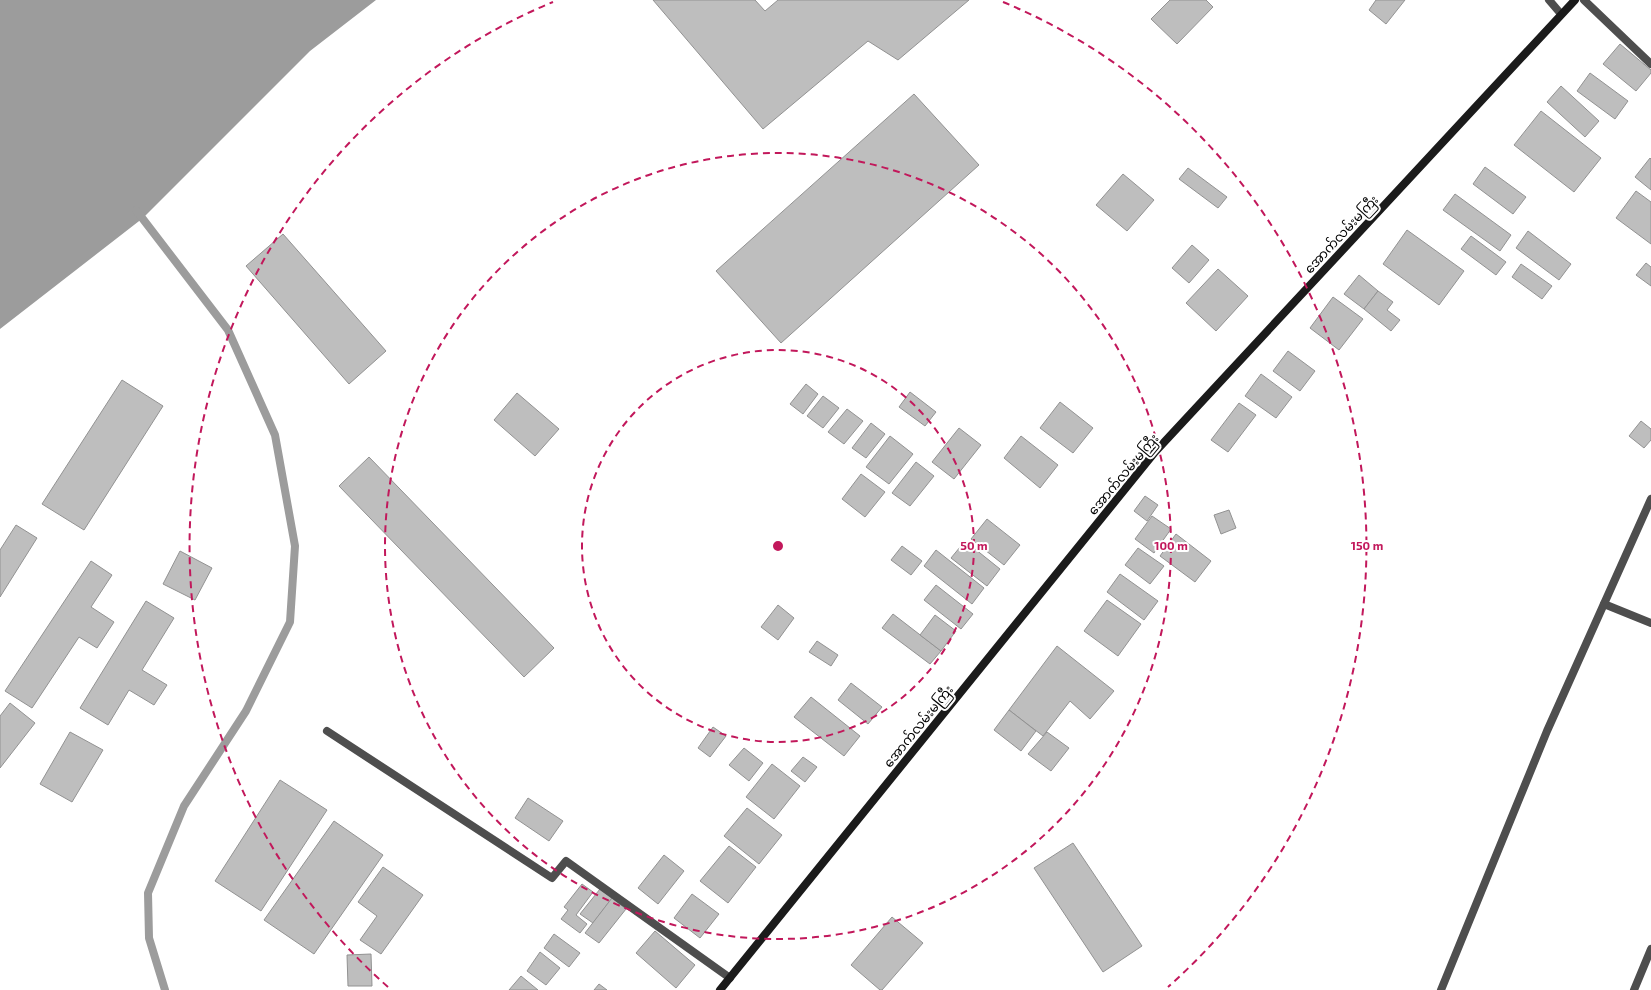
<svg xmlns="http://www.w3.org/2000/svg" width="1651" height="990" viewBox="0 0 1651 990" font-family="'Exo 2','Noto Sans Myanmar',sans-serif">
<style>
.water{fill:#9c9c9c}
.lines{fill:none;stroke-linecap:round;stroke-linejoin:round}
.stream{stroke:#9c9c9c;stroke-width:8}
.building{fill:#bebebe;stroke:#929292}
.lane{stroke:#4e4e4e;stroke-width:8}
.secondary{stroke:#1b1b1b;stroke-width:8}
.ring{fill:none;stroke:#c2185b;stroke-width:2;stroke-dasharray:7 5}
.labels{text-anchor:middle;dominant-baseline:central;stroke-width:4;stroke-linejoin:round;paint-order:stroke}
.street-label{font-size:13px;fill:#000;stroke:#fff}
.centre{fill:#c2185b;stroke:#fff;stroke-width:2}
.ring-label{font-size:12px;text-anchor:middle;font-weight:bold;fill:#c2185b;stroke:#fff;stroke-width:4;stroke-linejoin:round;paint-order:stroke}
</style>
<rect width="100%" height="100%" fill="#fff"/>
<!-- water -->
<path class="water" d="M0,0h376l-66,51 -167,167 -143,111z"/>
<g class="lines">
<!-- stream -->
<path class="stream" d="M136,210l92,120 47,105 20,111 -5,76 -44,89 -62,95 -36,87 1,45 16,52"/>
</g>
<!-- building -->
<g class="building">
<path d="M653,0h102l10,11 13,-11h191l-71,60 -30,-19 -105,88z"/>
<path d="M1170,0h36l7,7 -36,37 -26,-25z"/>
<path d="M1376,0h29l-19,24 -17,-14z"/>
<path d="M1620,44l31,26v3l-15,18 -33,-27z"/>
<path d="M1590,73l38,28 -13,18 -38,-28z"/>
<path d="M1561,86l38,35 -14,16 -38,-35z"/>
<path d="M914,94l65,71 -198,178 -65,-72z"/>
<path d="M1541,111l60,47 -27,34 -60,-47z"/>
<path d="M1650,158l1,1v31l-16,-13z"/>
<path d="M1485,167l41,30 -13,17 -40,-30z"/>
<path d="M1188,168l39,29 -9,11 -39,-29z"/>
<path d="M1123,174l31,26 -27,31 -31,-26z"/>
<path d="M1636,191l15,11v42l-35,-26z"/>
<path d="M1455,194l56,41 -11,16 -57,-41z"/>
<path d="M1407,230l57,41 -25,34 -56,-41z"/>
<path d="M1528,231l43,33 -12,16 -43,-32z"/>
<path d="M283,234l103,117 -37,33 -103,-118z"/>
<path d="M1471,236l35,26 -10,13 -35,-26z"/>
<path d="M1192,245l17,15 -20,23 -17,-15z"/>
<path d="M1646,263l5,4v19l-15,-11z"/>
<path d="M1521,264l31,22 -10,13 -30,-22z"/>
<path d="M1218,269l30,27 -32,35 -30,-28z"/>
<path d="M1359,275l19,16 -14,18 -20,-15z"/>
<path d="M1378,291l15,11 -6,8 13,10 -9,11 -27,-22z"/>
<path d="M1333,297l30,22 -24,31 -29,-22z"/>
<path d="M1288,351l27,20 -15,20 -27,-20z"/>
<path d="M1261,374l31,23 -16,21 -31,-22z"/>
<path d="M122,380l41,26 -79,124 -42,-26z"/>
<path d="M806,384l12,10 -15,20 -13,-10z"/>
<path d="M910,392l26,20 -11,14 -26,-19z"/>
<path d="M517,393l42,36 -24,27 -41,-36z"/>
<path d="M823,396l16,12 -16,20 -16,-12z"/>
<path d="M1060,402l33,26 -20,25 -33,-25z"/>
<path d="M1239,403l17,12 -28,37 -17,-12z"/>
<path d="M847,409l16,12 -19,23 -16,-12z"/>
<path d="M1641,421l10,8v11l-7,8 -15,-12z"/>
<path d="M871,423l14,11 -19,24 -14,-10z"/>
<path d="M959,428l22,17 -27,34 -22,-17z"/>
<path d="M890,436l23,18 -24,30 -23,-17z"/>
<path d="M1021,436l37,29 -18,23 -36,-30z"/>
<path d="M369,457l185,191 -30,29 -185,-191z"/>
<path d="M916,462l18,14 -24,30 -18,-13z"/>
<path d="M861,474l24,18 -20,25 -23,-18z"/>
<path d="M1145,496l13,9 -11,16 -13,-10z"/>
<path d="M1229,510l7,18 -15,6 -7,-19z"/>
<path d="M1152,516l19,13 -17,24 -19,-14z"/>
<path d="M987,519l33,26 -16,20 -33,-26z"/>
<path d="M16,525l21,13 -37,59v-47z"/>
<path d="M1176,534l35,27 -16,21 -35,-26z"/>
<path d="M965,541l35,28 -13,17 -36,-28z"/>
<path d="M902,546l20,15 -11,14 -20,-15z"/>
<path d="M1138,548l26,18 -14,18 -25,-19z"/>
<path d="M936,550l48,38 -12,16 -48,-38z"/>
<path d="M180,551l32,17 -17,32 -32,-16z"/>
<path d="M91,561l21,14 -21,32 23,15 -17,26 -18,-11 -47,71 -27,-17z"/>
<path d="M1120,574l38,27 -14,19 -37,-28z"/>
<path d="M936,585l37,29 -12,15 -37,-29z"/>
<path d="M1107,600l34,24 -23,32 -34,-25z"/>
<path d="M146,601l28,17 -32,52 25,15 -13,20 -25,-15 -21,35 -28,-17z"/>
<path d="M778,605l16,13 -16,22 -17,-13z"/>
<path d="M893,614l48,37 -11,13 -48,-36z"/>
<path d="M935,615l21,16 -15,20 -21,-16z"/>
<path d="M817,641l21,14 -7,11 -22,-14z"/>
<path d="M1057,646l57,45 -24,28 -20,-18 -27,35 -34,-26z"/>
<path d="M851,683l31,24 -14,17 -30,-24z"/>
<path d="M811,697l49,39 -16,20 -50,-39z"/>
<path d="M10,703l25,20 -35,45v-52z"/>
<path d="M1009,710l27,21 -15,20 -27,-21z"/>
<path d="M713,727l13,9 -16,21 -12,-9z"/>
<path d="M70,732l33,18 -31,52 -32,-18z"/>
<path d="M1047,732l22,16 -18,23 -23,-17z"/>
<path d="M744,748l19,15 -14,18 -20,-16z"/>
<path d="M803,757l14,10 -12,15 -14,-11z"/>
<path d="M772,764l28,22 -26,33 -28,-22z"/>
<path d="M280,780l47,30 -66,101 -46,-30z"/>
<path d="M528,798l35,23 -14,20 -34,-23z"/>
<path d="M747,808l35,27 -23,29 -35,-28z"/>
<path d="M334,821l49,34 -69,99 -50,-34z"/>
<path d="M1073,843l69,103 -39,26 -69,-104z"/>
<path d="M729,846l27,21 -28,36 -28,-22z"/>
<path d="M664,855l20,16 -26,33 -20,-16z"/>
<path d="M383,867l40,28 -42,59 -21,-14 17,-24 -19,-14z"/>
<path d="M582,884l11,8 -17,23 11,9 -7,9 -19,-14 7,-9 -4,-3z"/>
<path d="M600,889l12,9 -19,25 -13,-9z"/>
<path d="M692,894l27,20 -19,24 -26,-20z"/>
<path d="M612,898l14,11 -27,34 -14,-10z"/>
<path d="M892,917l31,26 -41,47h-2l-29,-25z"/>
<path d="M655,931l40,34 -19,23 -40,-35z"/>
<path d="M554,934l26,19 -11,14 -25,-19z"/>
<path d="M540,952l20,16 -14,17 -19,-14z"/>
<path d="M371,954l1,32h-24l-1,-31z"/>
<path d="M521,976l17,14h-29z"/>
<path d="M599,984l8,6h-13z"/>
</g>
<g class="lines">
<!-- lane -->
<g class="lane">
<path d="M1549,0l12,14"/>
<path d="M1584,0l67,64"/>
<path d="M1604,604l47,19"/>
<path d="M327,731l225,147 14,-17 164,117"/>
<path d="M1441,990l106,-259 104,-232"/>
<path d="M1634,990l17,-41"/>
</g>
<!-- secondary -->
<path class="secondary" d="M720,990l435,-538 420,-452"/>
</g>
<!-- distance rings -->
<g class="ring">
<circle cx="778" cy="546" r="196"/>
<circle cx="778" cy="546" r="393"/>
<path d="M388 987A589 589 0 0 1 553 2M1003 2A589 589 0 0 1 1168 987"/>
</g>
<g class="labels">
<!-- street labels -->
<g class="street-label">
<text transform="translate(1341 234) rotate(-47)">အောက်လမ်းမကြီး</text>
<text transform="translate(1123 474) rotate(-50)">အောက်လမ်းမကြီး</text>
<text transform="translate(918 726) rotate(-51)">အောက်လမ်းမကြီး</text>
</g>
</g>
<circle cx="778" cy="546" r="6" class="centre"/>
<g class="ring-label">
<text x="974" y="550">50 m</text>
<text x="1171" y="550">100 m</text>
<text x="1367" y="550">150 m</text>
</g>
</svg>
